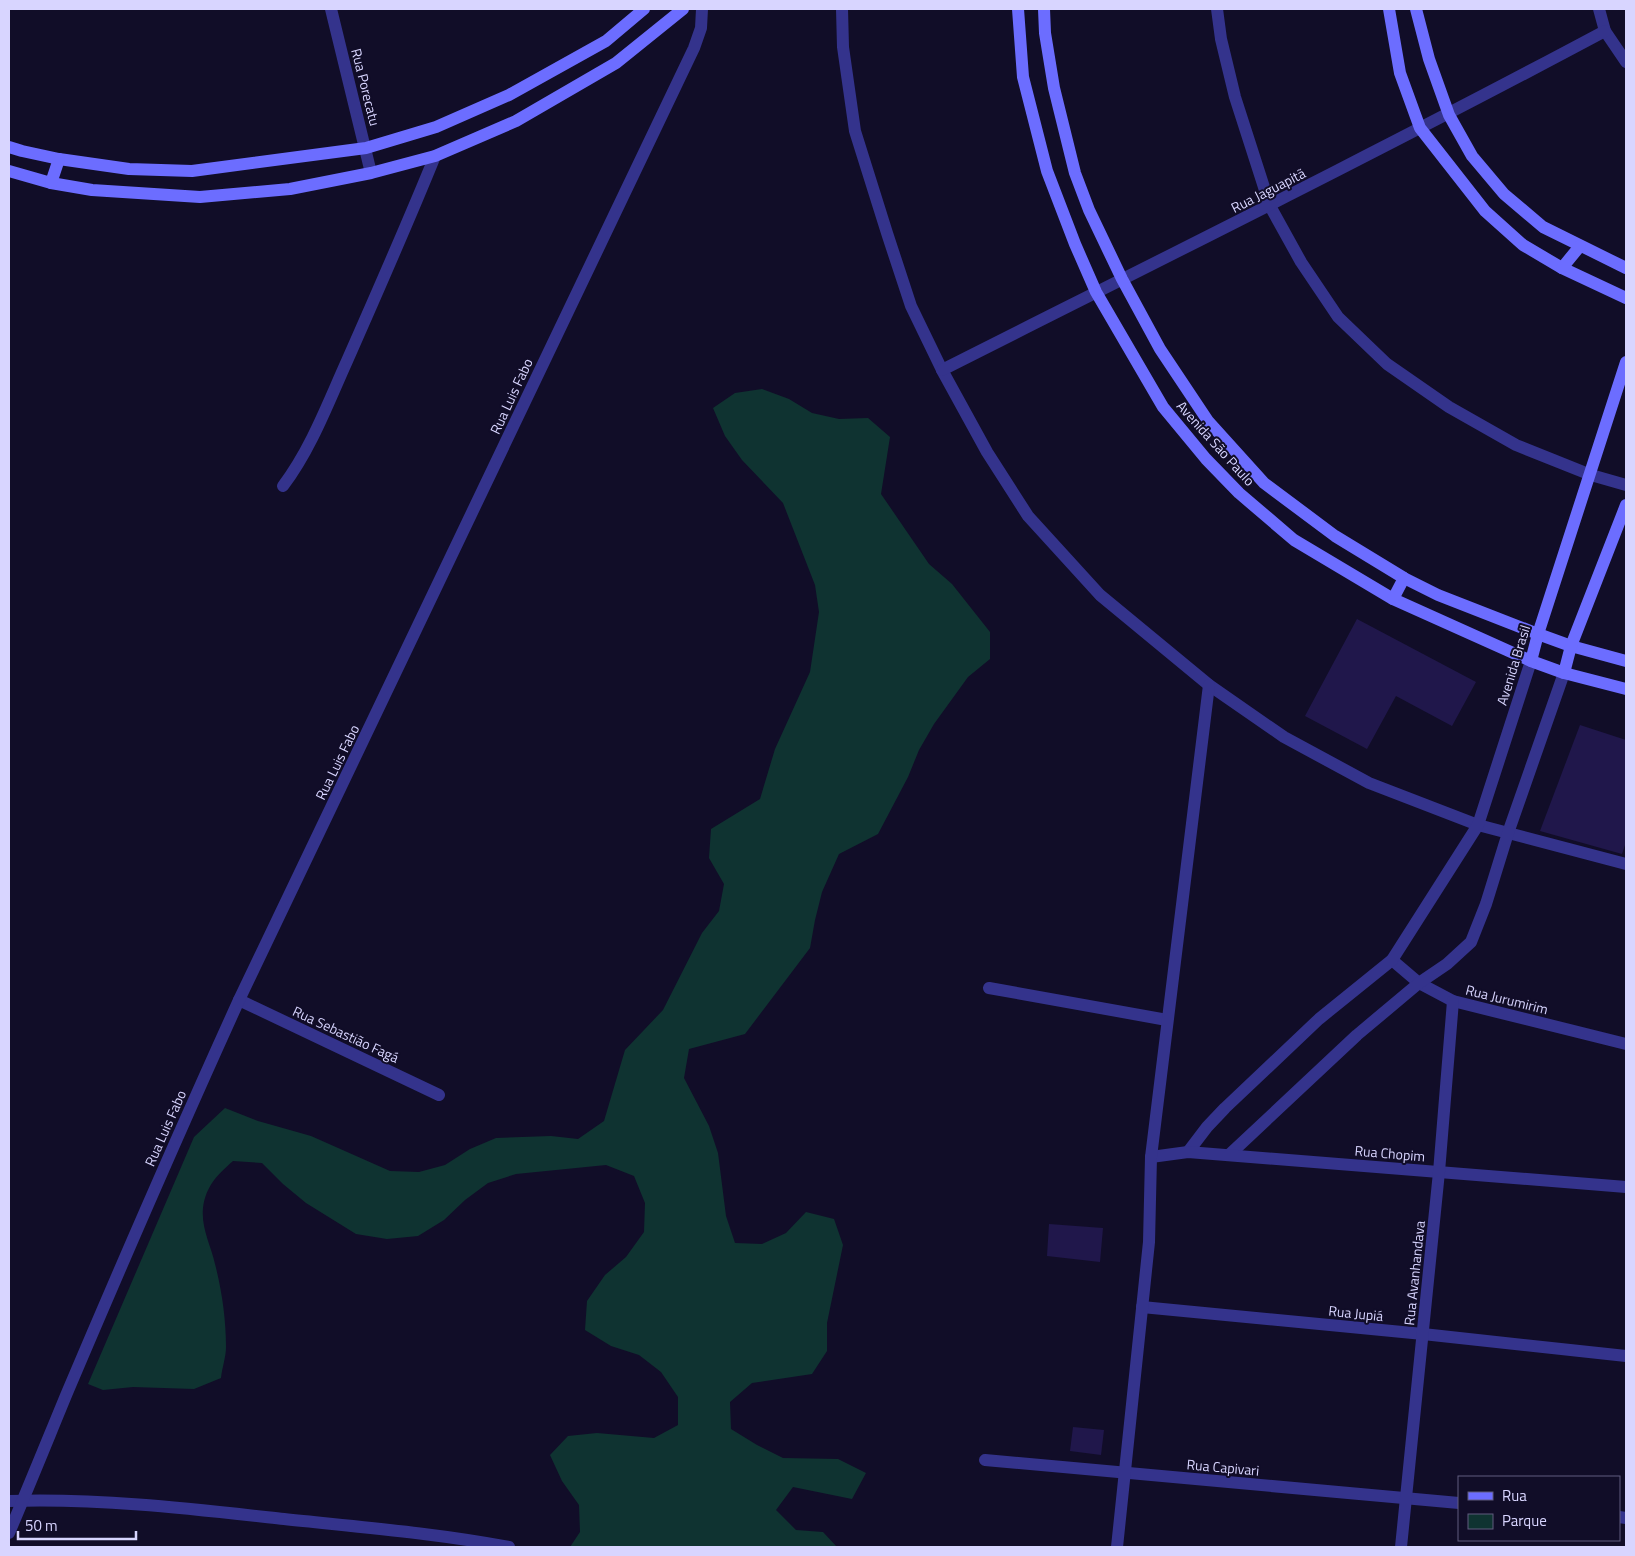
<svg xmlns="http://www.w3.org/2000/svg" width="1635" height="1556" viewBox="0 0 1635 1556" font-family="'Titillium Web',sans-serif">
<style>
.green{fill:#0f3331}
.building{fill:#20174b}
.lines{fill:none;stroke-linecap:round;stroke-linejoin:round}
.street{stroke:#34338c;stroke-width:12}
.secondary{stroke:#6c6dff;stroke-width:12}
.labels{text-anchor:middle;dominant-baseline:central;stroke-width:4;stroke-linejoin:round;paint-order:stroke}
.street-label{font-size:14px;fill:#d8d5ff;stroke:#110d28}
</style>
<rect width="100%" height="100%" fill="#110d28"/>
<!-- green -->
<path class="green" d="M762,389l27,10 23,14 27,6 29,-1 22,19 -9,57 48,70 23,20 38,48v27l-22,18 -34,47 -15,26 -11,27 -30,57 -39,20 -17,38 -7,28 -5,28 -65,86 -56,15 -5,29 25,48 9,27 8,63 9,27 27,1 24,-11 20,-21 28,7 9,26 -16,78v28l-15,23 -60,9 -22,19 1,27 26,16 26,13 55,1 28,14 -14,26 -59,-12 -17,23 20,20 27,2 14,15h-267l10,-15 -1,-27 -17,-24 -12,-26 18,-19 29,-3 57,5 24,-13v-28l-17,-25 -22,-17 -28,-9 -26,-16 2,-29 18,-26 21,-18 18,-25 1,-29 -11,-27 -28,-11 -90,9 -28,9 -23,17 -21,20 -26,16 -31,3 -31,-5 -50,-31 -23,-19 -21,-21 -29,-2c-16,14 -27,25 -30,47 -2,20 8,38 12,56 7,27 11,56 11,83 0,10 -4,21 -5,31l-27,11 -61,-2 -30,3 -15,-6 106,-247 31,-29 33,13 53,15 79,35 29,1 26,-7 25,-16 26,-11 55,-2 27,3 26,-18 21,-71 38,-40 39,-77 17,-22 5,-27 -15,-26 2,-29 49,-30 15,-50 35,-77 9,-60 -4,-27 -32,-82 -41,-43 -17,-24 -12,-28 22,-15z"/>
<!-- building -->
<g class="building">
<path d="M1357,619l119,63 -24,44 -56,-30 -29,53 -62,-33z"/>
<path d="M1580,725l46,15v102l-4,12 -82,-23z"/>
<path d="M1049,1224l54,4 -3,34 -53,-6z"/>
<path d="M1073,1427l31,3 -3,25 -31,-4z"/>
</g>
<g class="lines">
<!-- street -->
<g class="street">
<path d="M331,9l40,164"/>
<path d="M842,9l1,38 12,84 32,102 24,73 31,64 45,82 41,64 72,79 109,90 75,52 85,46 109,42 148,39"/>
<path d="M1217,9l4,30 14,58 35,109 31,56 37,55 49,47 62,43 67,38 75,30 35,10"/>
<path d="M1599,9l6,22 21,31"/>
<path d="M942,370c222,-112 444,-222 663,-339"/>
<path d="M283,486c28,-37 45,-83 64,-125 30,-68 60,-136 88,-205"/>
<path d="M1392,960l27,23 34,18 173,43"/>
<path d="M989,988l178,32"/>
<path d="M239,1000l200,95"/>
<path d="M1188,1152l19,-25 18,-19 94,-89 73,-59 86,-135 53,-164"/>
<path d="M1229,1155l128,-120 62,-52 28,-19 24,-22 15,-38 22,-71 56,-160"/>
<path d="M1151,1157l37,-5 438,35"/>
<path d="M1142,1307l281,27 203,22"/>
<path d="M985,1460l474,43"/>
<path d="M9,1501c92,-3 184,8 275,18 75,8 151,14 225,28"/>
<path d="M1619,1517l7,1"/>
<path d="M9,1533c20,-47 39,-94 58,-140 56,-132 113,-263 172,-393l455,-952 7,-20 1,-19"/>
<path d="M1117,1547l32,-305 2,-85 58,-472"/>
<path d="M1401,1547l38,-375 14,-171"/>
</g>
<!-- secondary -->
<g class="secondary">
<path d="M1018,9l5,68 24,94 28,73 21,48 67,115 43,52 33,34 55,47 99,59 138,62 33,12 62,16"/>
<path d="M1044,9l1,24 9,55 21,85 14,37 33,69 38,70 48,72 56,62 71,53 69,42 34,17 100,39 33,12 55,15"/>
<path d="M1389,9l11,64 20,55 65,83 38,34 39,23 64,30"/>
<path d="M1416,9l13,50 20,56 23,41 32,38 39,33 83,41"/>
<path d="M9,147l13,4 37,8 70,10 63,2 174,-23 70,-21 73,-32 97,-54 38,-32"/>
<path d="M9,171l42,12 41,7 108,7 90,-8 81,-16 64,-17 81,-35 100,-58 67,-54"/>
<path d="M51,183l8,-24"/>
<path d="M1562,268l18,-22"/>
<path d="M1393,599l11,-21"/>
<path d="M1531,661l7,-27 88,-272"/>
<path d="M1564,673l7,-27 55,-141"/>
</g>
</g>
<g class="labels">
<!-- street labels -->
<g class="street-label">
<text transform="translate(366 87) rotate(76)">Rua Porecatu</text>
<text transform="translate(1268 190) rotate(-27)">Rua Jaguapitã</text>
<text transform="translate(511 396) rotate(-65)">Rua Luis Fabo</text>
<text transform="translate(1216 443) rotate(48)">Avenida São Paulo</text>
<text transform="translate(1513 665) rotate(-73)">Avenida Brasil</text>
<text transform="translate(337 762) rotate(-64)">Rua Luis Fabo</text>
<text transform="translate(1507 999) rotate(14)">Rua Jurumirim</text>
<text transform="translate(346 1034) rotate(25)">Rua Sebastião Fagá</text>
<text transform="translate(165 1128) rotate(-66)">Rua Luis Fabo</text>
<text transform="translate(1390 1153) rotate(5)">Rua Chopim</text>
<text transform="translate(1414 1273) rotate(-84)">Rua Avanhandava</text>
<text transform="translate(1356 1313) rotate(6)">Rua Jupiá</text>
<text transform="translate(1223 1467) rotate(5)">Rua Capivari</text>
</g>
</g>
<!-- border -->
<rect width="1635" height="1556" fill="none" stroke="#d8d5ff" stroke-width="20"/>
<!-- legend -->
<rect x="1458" y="1476" width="162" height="65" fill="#110d28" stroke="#615d7e"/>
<rect x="1468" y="1492" width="25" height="8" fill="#6c6dff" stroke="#615d7e"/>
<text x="1502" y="1501" font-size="15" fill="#d8d5ff">Rua</text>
<rect x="1468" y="1514" width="25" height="15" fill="#0f3331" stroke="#615d7e"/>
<text x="1502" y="1526" font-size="15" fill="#d8d5ff">Parque</text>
<!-- scale -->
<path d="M18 1531v8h118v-8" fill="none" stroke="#d8d5ff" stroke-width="2.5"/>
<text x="25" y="1531" font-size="15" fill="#d8d5ff" stroke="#110d28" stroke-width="4" paint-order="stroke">50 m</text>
</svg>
